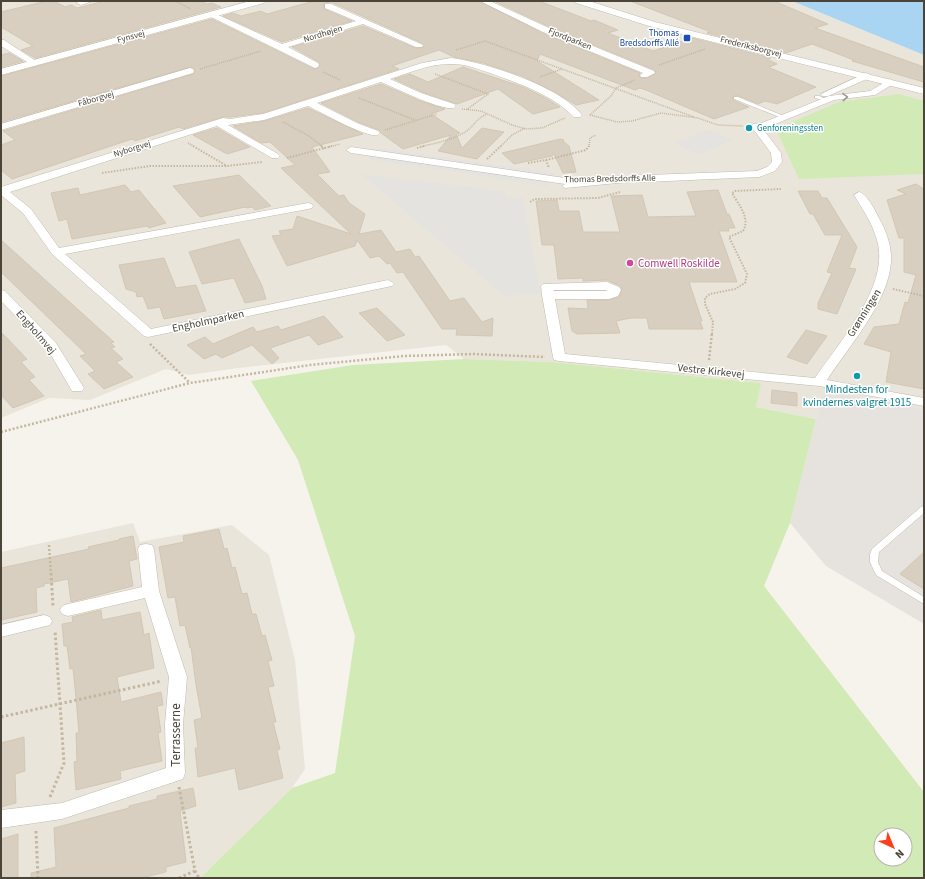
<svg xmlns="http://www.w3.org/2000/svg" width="925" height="879" viewBox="0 0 925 879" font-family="'Source Sans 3',sans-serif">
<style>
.residential{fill:#eae5da}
.industrial{fill:#e6e2dd}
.green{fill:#d2eab5;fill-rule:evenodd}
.parking{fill:#e5e3e0}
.water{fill:#a9d4f2}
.building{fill:#d8cfc1;stroke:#d3c7b4}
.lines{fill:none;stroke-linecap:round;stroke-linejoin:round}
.service-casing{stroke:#c2bbae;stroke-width:1}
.minor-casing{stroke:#c2bbae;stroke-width:1}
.tertiary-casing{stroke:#c2bbae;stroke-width:1}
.path-far3{stroke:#c4b79f;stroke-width:1.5;stroke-dasharray:1 1;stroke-linecap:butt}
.path-far2{stroke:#c4b79f;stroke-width:2;stroke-dasharray:1.5 1.5;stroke-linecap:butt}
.path-far1{stroke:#c4b79f;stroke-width:2.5;stroke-dasharray:2 2;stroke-linecap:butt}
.path{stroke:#c4b79f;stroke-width:3;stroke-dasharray:2.5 2.5;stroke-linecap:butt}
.service{fill:#fff;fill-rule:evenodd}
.minor{fill:#fff;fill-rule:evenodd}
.tertiary{fill:#fff;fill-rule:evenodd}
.oneway{stroke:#9c9892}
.transit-dot{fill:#1a4fb4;stroke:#fff;stroke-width:1.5}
.culture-dot{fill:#0f9aa8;stroke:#fff;stroke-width:1.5}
.hotel-dot{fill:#d1479c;stroke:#fff;stroke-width:1.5}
.labels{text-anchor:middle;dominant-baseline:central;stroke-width:3;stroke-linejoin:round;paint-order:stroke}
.far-transit-label{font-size:9px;fill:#164399;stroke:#fff;text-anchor:end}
.far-street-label{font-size:9px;fill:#4b4439;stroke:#fff}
.far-culture-label{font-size:9px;fill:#0d838f;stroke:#fff;text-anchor:start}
.hotel-label{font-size:11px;fill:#b23c85;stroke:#fff;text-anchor:start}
.street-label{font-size:11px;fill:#4b4439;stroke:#fff}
.culture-label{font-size:11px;fill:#0d838f;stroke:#fff}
.near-street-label{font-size:13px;fill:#4b4439;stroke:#fff}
</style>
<rect width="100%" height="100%" fill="#f6f3ec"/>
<!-- residential -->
<g class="residential">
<path d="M1,1h791l132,54v354l-100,-19 -8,29 -60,-12 4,-24 -208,-21 -88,-3 -18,-14 -208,23 -49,7 -23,-6 -76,31 -41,-2 -48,20z"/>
<path d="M133,523l7,19 92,-17 37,30 26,105 10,109 -13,19 -92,90h-199v-326z"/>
</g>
<!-- industrial -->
<path class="industrial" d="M824,390l100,19v215l-98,-58 -36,-43 26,-104z"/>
<!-- green -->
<g class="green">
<path d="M899,94l25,7v73l-125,5 -23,-50 63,-27z"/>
<path d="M464,359l88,3 209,21 -5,24 60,12 -26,104 -26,63 160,206v86h-724l92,-90 43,-15 20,-137 -57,-176 -47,-79 102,-16zM881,835h24v24h-24z"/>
</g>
<!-- parking -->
<g class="parking">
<path d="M708,130l25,10 -34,15 -25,-12z"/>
<path d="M378,148l177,25 -8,13 -179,-27z"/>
<path d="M361,174l143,17 2,6 17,1 18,96 -37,2z"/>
</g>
<!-- water -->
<path class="water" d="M792,1h132v54z"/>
<!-- building -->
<g class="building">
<path d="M47,1h7l11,6 6,-2 6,3 28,-7h95l7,3 5,-1 9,4 -186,51 -14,-8 12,-4 -32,-19v-15z"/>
<path d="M314,1h165l63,32 98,40 -1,3 2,2h7l8,-5 -1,-3 -105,-43 -56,-26h45l52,20 3,-1 24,10 -10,3 45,18 39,-13 79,20 -4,1 10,5 -8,3 1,1 46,19 -39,17 -12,-3 -7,3 -19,-8h-5l-2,1 1,3 16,7 -35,12 -68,-29 -6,-2 -5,2 -95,-36 -3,7 62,39 -23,5 -18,-11 -36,-18 -39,-13 -29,-6 -15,-7 -47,16 7,3 -136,44 -33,4h-7l-40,12 -4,-2 -44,14 -3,-2 -120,40 -11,-9v-25l14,-5 -12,-9 190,-57 2,-4 -2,-2 -3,-1 -189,55v-46l211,-57 102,50 5,-1 1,-4 -1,-2 -27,-15 71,-21 52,22h7l2,-2v-2l-93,-42 -7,1v6l28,12 -70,21 -59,-26 10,-3 8,3 20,-5 6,3z"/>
<path d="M630,1h144l54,23 -13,4 109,39v15l-72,-21 2,-1 -42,-16 -26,9 -79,-20 4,-1z"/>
<path d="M9,53l14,8 -22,6v-12z"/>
<path d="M463,67l60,20 21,10 16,10 -27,7 -35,-25 -41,15 -35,-12 -28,-13 16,-5 18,8z"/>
<path d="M381,84l37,16 27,9 -14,5 29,19 -4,1 6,14 20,-20 22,4 -27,27 -39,-8 13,-16 -48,14 -22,-16 -2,-3 -21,-8 -37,-19z"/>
<path d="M308,108l55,26 -51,13 18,25 -13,2 22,22 5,-1 5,8 16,11 -6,20 22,-4 15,22 14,-3 5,8 4,-1 31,45 14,-3 18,24 11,-4 -1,18 -36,-1 1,-6h-15l-39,-57 -6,1 -7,-10 -3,1 -8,-8 -9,2 -13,-18 -2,6 -68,20 -15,-30 9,-1 -2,-4 14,-2 4,-13 54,18 -70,-66 14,-3 -25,-23 -9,1 -28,-17 31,-5z"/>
<path d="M217,128l33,19 -23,7 -34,-19z"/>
<path d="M560,139l4,1 -1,1 6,5 7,26 -13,1 -9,-19 -2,2 -38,8 -12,-11z"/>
<path d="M239,175l32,31 -16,4 -3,-3 -5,1 -2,-1 -45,10 -27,-31z"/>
<path d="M916,184l8,5v200l-38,-7 5,-30 -27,-8 10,-17 25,-3 6,-22 3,1 8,-28 -12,-3v-34h-5l-12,-38 19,-6 -9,-4z"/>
<path d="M125,185l6,7 8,-2 27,33 -17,5 -2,-2 -75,13 -5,-20 -8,2 -8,-28 27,-5 2,7z"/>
<path d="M718,190l9,24h2l6,14h-7l1,3h-10l18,51h-48l13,39h-2l3,8h-54l-2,-11h-16l-15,3 4,12 -43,1 -5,-3 -4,-23 20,1 -1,-9h22l10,-3 3,-8 -2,-3 -13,-6 -24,1v-3l-25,1 -4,-34h-12l-6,-44 21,-1 2,11h20l4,21h37l-9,-36 31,-1 6,22 48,-1 -9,-24z"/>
<path d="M798,191h20l4,7h5l30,49 -8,21 7,1 -19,45 -19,-5v-6l14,-30 -5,-1 15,-37h-17l-12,-21h-3z"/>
<path d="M239,239l23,47 4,13 -21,4 -11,-25 -32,6 -13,-32z"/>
<path d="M1,240l113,102 -3,1 4,4 -4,1 12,11 -7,3 17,15 -29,12 -16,-15 7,-3 -15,-15 6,-2 -85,-82z"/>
<path d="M164,258l12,30 20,-3 10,26 -42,8 -4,-12 -12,2 -5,-13 -6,1 -1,-5 -10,-3 -7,-24z"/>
<path d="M377,308l28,27 -18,6 -28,-28z"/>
<path d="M324,316l19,21 -25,8 -9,-10 -39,13 9,10 -7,6 -20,-19 -30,13 -6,-4 -12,5 -17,-14 18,-8 8,7 40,-17 4,5 21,-6 3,4z"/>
<path d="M806,330l21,6 -20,28 -20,-7z"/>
<path d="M1,332l26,27 -6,3 14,15 -6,3 15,16 -31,12 -12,-13z"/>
<path d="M772,390l25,3v13l-26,-3z"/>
<path d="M219,529l5,20 3,-1 5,20 3,-1 7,27 5,-1 5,21h4l6,22 3,-1 7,25 -4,1 6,25 -6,1 8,35h-3l7,27 -3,1 6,28 -44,12 -4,-22 -37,9 -3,-29h3l-4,-28 8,-2 -6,-33 -5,-38 -1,1 -5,-23 -5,1 -5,-29 -7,1 -9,-51 25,-5 -1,-6z"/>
<path d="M133,536l4,23 -8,2 4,25 -62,16 -3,-23 -24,5v2l-8,2 1,24 -36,8v-52l88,-19 -1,-2 31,-7v-1z"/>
<path d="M924,552v37l-24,-15z"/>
<path d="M101,610l1,10 38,-8 4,23 5,-2 5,35 -37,9 4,25 40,-10 2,13 -6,1 4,26 -3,1 4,28 -42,10 1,8 -45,11 -2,-28 3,-1 -1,-28h3l-3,-35 -3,-30 -3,1 -3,-23h-3l-2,-22 11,-2 -1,-5z"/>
<path d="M24,737l1,34 -10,3 1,29 -15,4v-64z"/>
<path d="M193,788l3,18 -16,5 6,51 -20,5v5l-25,6h-110v-5l25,-6 -2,-39 75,-20v-2l28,-7v-3z"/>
<path d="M18,834v44h-17v-39z"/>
</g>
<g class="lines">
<!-- service casing -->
<g class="service-casing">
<g id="service">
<path d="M815,96h4l9,4 -2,1 -11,-3z"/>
<path d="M734,97h4l48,20 -4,1 -48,-19z"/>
<path d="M637,178l3,2 -1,1 -74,7 -3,-2 3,-2z"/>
<path d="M924,506v7l-45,39 -1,10 4,9 42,26v7l-48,-29 -6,-13v-8l2,-5 49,-42z"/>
</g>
</g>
<!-- minor casing -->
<g class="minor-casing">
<g id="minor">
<path d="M78,1h15l-12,4 -4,-2z"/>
<path d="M480,1h10l59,27 105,43 1,2 -8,4h-6l-1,-2 3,-2 -100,-41z"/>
<path d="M325,4h6l92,41 -1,2h-6l-53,-23 -75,23 30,16 1,2 -1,2 -3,1 -108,-53 4,-2h3l68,31 74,-23 -31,-13z"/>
<path d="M1,40h3l35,23 -4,3 -3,-1 -31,-19z"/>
<path d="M451,58c34,4 110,29 131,57l-2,2h-6c-23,-23 -54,-33 -84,-44 -12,-4 -24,-9 -38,-9 -21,-1 -43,9 -62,15l31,14 33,11 2,2 -2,2c-12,3 -59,-20 -73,-26l-64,21 40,20 21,8 2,2 -2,2c-12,3 -57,-23 -70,-29l-44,14 -36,5 50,29 2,2 -2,2h-6l-55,-32 -207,66 21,17 28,39 249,-45 4,1 1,2 -1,2 -4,1 -243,45 86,75 237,-49 4,2 2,2 -2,2 -244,51 -4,-1 -92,-82 -29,-41 -22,-18v-8l222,-69 7,1 33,-5 159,-51z"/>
<path d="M190,68l3,1 1,2 -1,2 -192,57v-6z"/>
<path d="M866,73l3,1 1,2 -1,2 -41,18h-6l-1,-2z"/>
<path d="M890,79l4,3 -1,2 -18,11 -41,5 -71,29 18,24 1,9 -7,9 -16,6 -114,5 -30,-1 -50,3 -214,-31 -5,-3 5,-3 214,31 192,-7 10,-4 5,-5 -1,-9 -20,-27 2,-2 9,-1 67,-27 41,-5z"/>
<path d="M859,192c8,2 16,18 20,26 7,13 13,28 12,44 -3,41 -42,84 -64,118l97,18v8l-105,-20 -260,-25 -5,-1 -1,-3 -11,-62 -1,-9 2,-2 64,-2 12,5 2,3 -3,6 -9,3h-54l10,55 250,24c23,-34 73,-90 63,-134 -4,-18 -14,-33 -24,-49zM553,290h52l3,1h-54z"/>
<path d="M1,290l4,1 51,52 28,45 -2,3h-10l-25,-43 -46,-47z"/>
<path d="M146,544l6,1 2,4 5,42 28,86 -4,47 2,49 -2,6 -121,40 -61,9v-18l61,-7 104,-35 -1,-44 4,-47 -24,-79 -77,18 -6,-2 -2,-4 2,-4 6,-2 74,-17 -4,-38 2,-4z"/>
<path d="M44,615l6,2 2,4 -2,4 -49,12v-12z"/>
</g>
</g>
<!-- tertiary casing -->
<g class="tertiary-casing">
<g id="tertiary">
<path d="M250,1h16l-2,2 -263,72v-6z"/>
<path d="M574,1h15l66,21 269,66v6l-275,-68 -73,-23z"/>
</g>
</g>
<!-- path-far3 -->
<g class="path-far3">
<path d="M175,1l16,8"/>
<path d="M456,50l29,-9 209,76"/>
<path d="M659,65l46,-16"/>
<path d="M200,69l61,-18"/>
<path d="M323,72l17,8"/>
<path d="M435,74l53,20 -22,16"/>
<path d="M540,77l22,-8"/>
<path d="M359,98l56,22"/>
<path d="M462,109l19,2 31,14 14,4 16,-1 23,-10"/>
<path d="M590,115l27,7 15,-1 29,-8 37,5 20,7 25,1"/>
<path d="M590,115l21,-19 5,-8 19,-8"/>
<path d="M283,122l26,14 14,11"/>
<path d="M385,130l52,-16"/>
<path d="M188,143l7,4"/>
<path d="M329,147l11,-3"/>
<path d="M420,147c15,-4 33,-7 45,-15 10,-6 9,-12 22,-18"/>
<path d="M500,147l12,-12 13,-7"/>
<path d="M589,147l1,-9 6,-3"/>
</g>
<!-- path-far2 -->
<g class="path-far2">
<path d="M193,146l34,20"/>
<path d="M321,146l4,3"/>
<path d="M417,148l7,-2"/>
<path d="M287,158l45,-12"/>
<path d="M487,159l14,-13"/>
<path d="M546,160l40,-10 3,-4"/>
<path d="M528,163l18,-3 3,8"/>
<path d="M102,173l48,-7h77l35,-4"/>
<path d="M530,202l5,-3 63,-1 22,-6"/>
<path d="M893,289l31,7"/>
<path d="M712,334l1,-12 -8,-18v-6l5,-4 25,-5 10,-6 2,-9 -18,-37 14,-6c8,-13 -5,-27 -11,-38l3,-2 46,-2"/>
</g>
<!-- path-far1 -->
<g class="path-far1">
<path d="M150,344l40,39"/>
<path d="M709,360l3,-27"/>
<path d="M1,432l189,-49 120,-18 94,-9 70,-2 71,3"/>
<path d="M49,545l2,29"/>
</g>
<!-- path -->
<g class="path">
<path d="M51,573l2,33"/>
<path d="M1,717l161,-36"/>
<path d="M179,787l16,84 4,7"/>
<path d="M50,797l14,-34 -9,-132"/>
<path d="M36,831l2,47"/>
<path d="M179,878l16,-7"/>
</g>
<!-- service -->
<use href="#service" class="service"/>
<!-- minor -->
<use href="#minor" class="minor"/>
<!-- tertiary -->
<use href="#tertiary" class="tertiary"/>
</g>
<!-- one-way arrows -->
<defs><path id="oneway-chevron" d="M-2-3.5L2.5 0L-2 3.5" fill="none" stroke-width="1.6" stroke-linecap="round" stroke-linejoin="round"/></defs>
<use class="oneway" href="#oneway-chevron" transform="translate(845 97) rotate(-4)"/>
<!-- markers -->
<rect class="transit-dot" x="683" y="34" width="8" height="8" rx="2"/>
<g class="culture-dot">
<circle cx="749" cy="128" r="4"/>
<circle cx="857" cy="376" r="4"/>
</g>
<circle class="hotel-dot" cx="630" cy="263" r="4"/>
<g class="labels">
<!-- far-transit labels -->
<g class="far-transit-label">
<text x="679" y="33">Thomas<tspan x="679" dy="10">Bredsdorffs Allé</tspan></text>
</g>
<!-- far-street labels -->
<g class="far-street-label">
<text transform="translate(323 34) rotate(-17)">Nordhøjen</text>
<text transform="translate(131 37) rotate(-15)">Fynsvej</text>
<text transform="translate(570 39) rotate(22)">Fjordparken</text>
<text transform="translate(751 47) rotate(14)">Frederiksborgvej</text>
<text transform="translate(96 99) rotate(-16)">Fåborgvej</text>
<text transform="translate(132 149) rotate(-17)">Nyborgvej</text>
<text transform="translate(610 179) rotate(-1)">Thomas Bredsdorffs Alle</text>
</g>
<!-- far-culture labels -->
<g class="far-culture-label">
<text x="757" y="128">Genforeningssten</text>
</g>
<!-- hotel labels -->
<g class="hotel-label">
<text x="638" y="263">Comwell Roskilde</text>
</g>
<!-- street labels -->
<g class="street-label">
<text transform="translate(864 313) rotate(-58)">Grønningen</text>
<text transform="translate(208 321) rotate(-12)">Engholmparken</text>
<text transform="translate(36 332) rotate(49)">Engholmvej</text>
<text transform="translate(711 371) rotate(6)">Vestre Kirkevej</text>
</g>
<!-- culture labels -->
<g class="culture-label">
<text x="857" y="389">Mindesten for<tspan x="857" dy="13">kvindernes valgret 1915</tspan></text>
</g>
<!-- near-street labels -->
<g class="near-street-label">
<text transform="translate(176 735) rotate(-90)">Terrasserne</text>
</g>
</g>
<!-- border -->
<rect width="925" height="879" fill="none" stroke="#4b4439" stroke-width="4"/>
<!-- north arrow -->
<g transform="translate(893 847) rotate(136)"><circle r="19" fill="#ffffff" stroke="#b7b4b0"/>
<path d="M0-3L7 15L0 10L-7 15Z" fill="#fc3f1d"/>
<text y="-6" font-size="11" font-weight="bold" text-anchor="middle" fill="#4b4439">N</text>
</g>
</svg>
